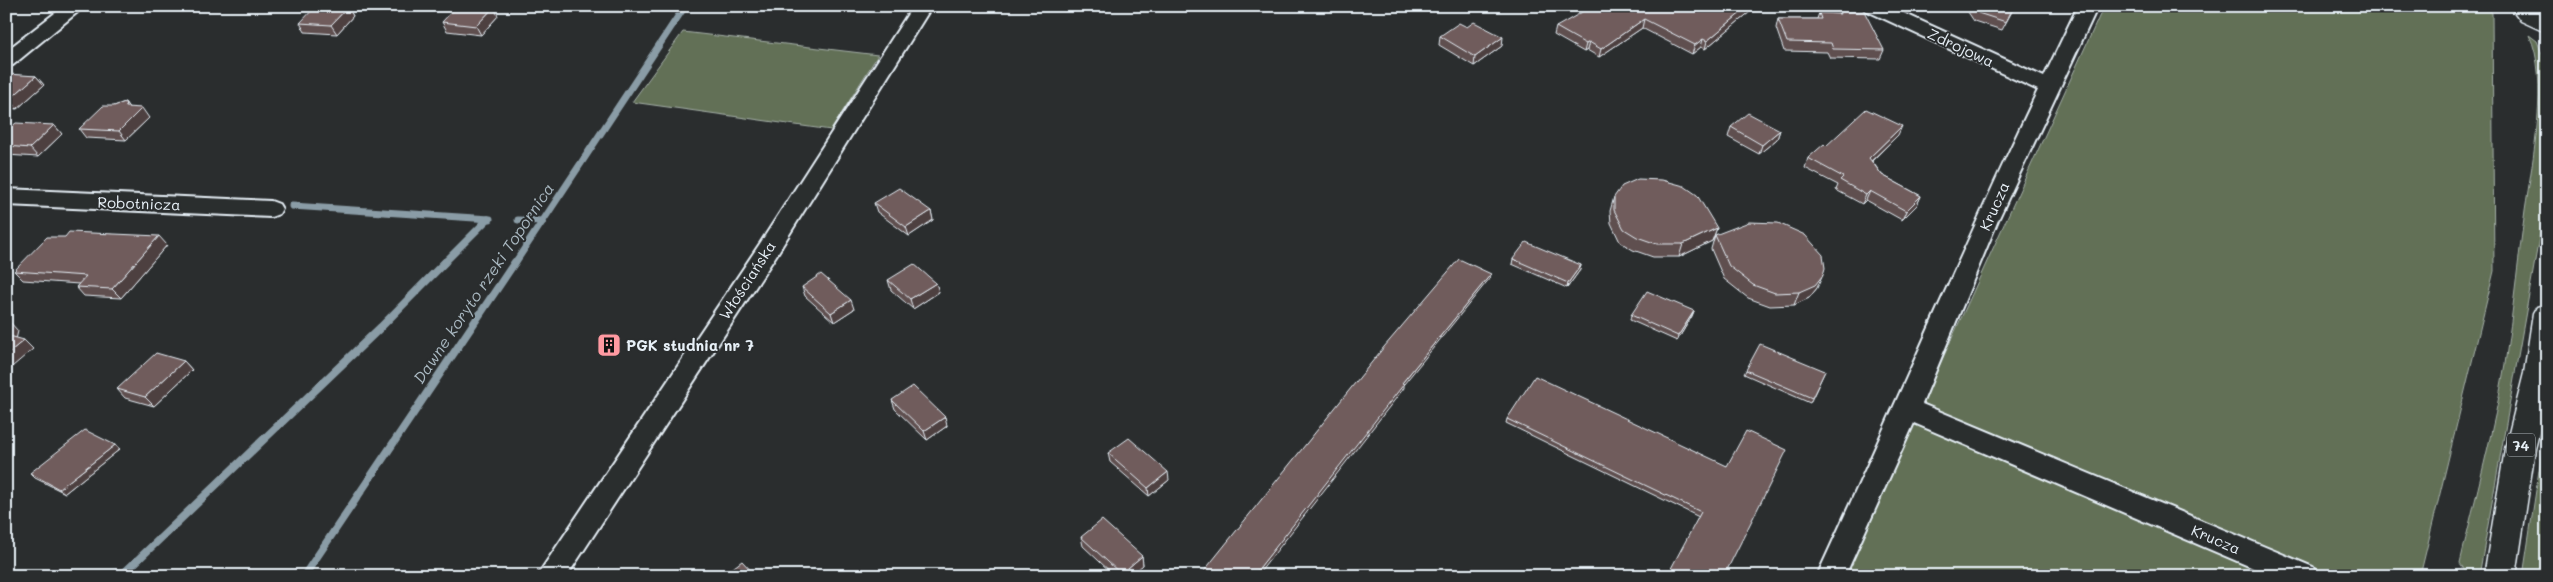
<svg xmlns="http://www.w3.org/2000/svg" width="2553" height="582" viewBox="0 0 2553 582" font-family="Mali,sans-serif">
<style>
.green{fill:#626f57;stroke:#a5b0a8}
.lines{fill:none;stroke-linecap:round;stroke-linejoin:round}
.stream-far1{stroke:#8a9ca6;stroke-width:7}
.stream{stroke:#8a9ca6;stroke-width:8}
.minor-casing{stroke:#e8f1f8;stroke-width:4}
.primary-casing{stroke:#e8f1f8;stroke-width:3}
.minor{fill:#2a2d2e;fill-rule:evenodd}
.primary{fill:#2a2d2e;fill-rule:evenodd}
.wall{fill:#5f4f4f;stroke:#e8f1f8}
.shaded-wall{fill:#4e4040;stroke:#e8f1f8}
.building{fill:#6f5c5c;stroke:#e8f1f8}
.labels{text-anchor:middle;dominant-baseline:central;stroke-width:4;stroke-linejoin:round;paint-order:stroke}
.shield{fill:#2a2d2e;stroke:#afb6bb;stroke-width:1}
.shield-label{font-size:14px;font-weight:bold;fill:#e8f1f8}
.street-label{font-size:15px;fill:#e8f1f8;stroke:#2a2d2e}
.poi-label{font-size:15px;font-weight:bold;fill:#e8f1f8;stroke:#2a2d2e;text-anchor:start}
.water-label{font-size:16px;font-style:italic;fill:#aab9c2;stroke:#2a2d2e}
</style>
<rect width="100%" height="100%" fill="#2a2d2e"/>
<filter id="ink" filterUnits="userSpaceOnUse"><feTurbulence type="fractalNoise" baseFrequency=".02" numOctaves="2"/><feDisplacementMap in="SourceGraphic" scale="10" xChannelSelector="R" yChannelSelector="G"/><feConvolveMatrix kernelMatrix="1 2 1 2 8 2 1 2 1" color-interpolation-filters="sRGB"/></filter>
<g filter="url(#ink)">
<!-- green -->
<g class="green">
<path d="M2104,6h383l5,7 2,258 -74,305h-577z"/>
<path d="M683,32l195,23 -47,75 -199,-28z"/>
<path d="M2529,35l8,6 10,25v127l-68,383c-10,0 -14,-5 -19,-13 15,-65 34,-133 45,-199 8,-51 13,-103 20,-154 7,-47 25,-132 4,-175z"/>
<path d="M2547,425v151h-24l20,-132z"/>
</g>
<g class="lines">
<!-- stream-far1 -->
<g class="stream-far1">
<path d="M292,206l198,13"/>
<path d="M518,220l25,1"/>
<path d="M444,263l44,-44"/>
<path d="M515,263l170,-257"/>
</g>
<!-- stream -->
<g class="stream">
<path d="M121,576l260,-249 64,-65"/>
<path d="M304,576l211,-314"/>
</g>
<!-- minor casing -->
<g class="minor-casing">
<g id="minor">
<path d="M64,6h21l-72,59 -7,2v-16z"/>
<path d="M913,6h19l-155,248 -210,322h-30l224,-334z"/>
<path d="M1863,6h25l156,71 34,-71h20l-100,214 -76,184 391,163 4,9h-45l-358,-153 -69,153h-28c75,-162 144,-325 221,-486l-173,-80z"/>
<path d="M6,189l265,12 8,3 3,5 -3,5 -8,3 -265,-12z"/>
</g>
</g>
<!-- primary casing -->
<g class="primary-casing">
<g id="primary">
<path d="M2510,6h23l14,11v16l-26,-12z"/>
<path d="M2547,304v97l-12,48 -19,127h-32l21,-127 19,-76 9,-59 4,-7z"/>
</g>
</g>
<!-- minor -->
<use href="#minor" class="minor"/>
<!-- primary -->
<use href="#primary" class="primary"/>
</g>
<!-- wall -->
<g class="wall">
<path d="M1757,6l-52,43 -4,-2 -9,7 -50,-26 -43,29 -12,-7 -3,2 -30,-17 2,-8z"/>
<path d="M1964,6h51l-13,24 -28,-9z"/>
<path d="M348,7l5,9 -16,18 -32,-2 -5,-9z"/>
<path d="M1839,11l45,39 -4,9 -50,-1 -3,-6 -43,-1 -8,-23 2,-9h39l2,-6 19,1z"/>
<path d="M498,16l-17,19 -34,-4 -5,-9z"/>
<path d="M1440,36l62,10 -28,20 -35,-21z"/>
<path d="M6,76h30l8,9 -27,24 -11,-1z"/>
<path d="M125,102l4,6 20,10 -23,22 -40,-2 -7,-9 35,-23z"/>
<path d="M54,125l8,9 -24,23 -32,-2v-24z"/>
<path d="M1731,127l49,3 -3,9 -18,15 -31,-17z"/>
<path d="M1898,135l-26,26 10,14 39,21 -4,9 -15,15 -36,-20 -4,4 -26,-14 2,-5 -33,-17 3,-10 18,-12z"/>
<path d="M1614,197l103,31 -5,13 -33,16h-26l-20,-7 -13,-8 -9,-19 -1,-12z"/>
<path d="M874,203l57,8 2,9 -24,16 -32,-24z"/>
<path d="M1715,235l102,53 -8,10 -15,7 -24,1 -22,-8 -24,-19 -13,-30z"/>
<path d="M167,245l-46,53 -37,-2 -8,-9 3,-3 -56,-4 -9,-9z"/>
<path d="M1513,259l68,6 -1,5 -13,18 -55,-24z"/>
<path d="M888,280l48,3 3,9 -26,17 -22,-19z"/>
<path d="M802,287l52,22 -20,13 -29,-26z"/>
<path d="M1694,311l-2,5 -15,25 -47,-21 1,-5z"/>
<path d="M184,361l8,9 -38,36 -29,-8 -8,-9z"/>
<path d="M1746,370l79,1 -15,32 -66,-29z"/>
<path d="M892,400l53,17 2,9 -20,14 -32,-31z"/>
<path d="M1507,419l220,47 -28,51 -193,-94z"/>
<path d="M120,449l-55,44 -30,-15 -5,-5z"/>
<path d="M1108,453l61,27 -20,16 -39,-34z"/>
<path d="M1081,537l61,19 1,9 -13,11h-15l-32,-30z"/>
</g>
<!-- shaded-wall -->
<g class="shaded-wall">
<path d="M1749,6h8l-52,43 2,-8z"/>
<path d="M348,7l5,9 -16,18 -6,-9z"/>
<path d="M494,7l4,9 -17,19 -5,-9z"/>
<path d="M1644,19l-2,9 -43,29 2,-8z"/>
<path d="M1503,37l-1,9 -28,20 1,-9z"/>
<path d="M1703,39l-2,8 -9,7 3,-9z"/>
<path d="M1589,42l-2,8 -3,2 2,-8z"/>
<path d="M36,76l8,9 -27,24 -8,-9z"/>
<path d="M125,102l7,10 10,-4 7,10 -23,22 -7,-9 7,-24z"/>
<path d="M54,125l8,9 -24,23 -8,-9z"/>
<path d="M1902,126l-4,9 -33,32 4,-9z"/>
<path d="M1780,130l-3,9 -18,15 3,-9z"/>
<path d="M1870,191l-4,9 -4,4 4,-9z"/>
<path d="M1921,196l-4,9 -15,15 4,-9z"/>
<path d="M931,211l2,9 -24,16 -3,-9z"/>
<path d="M1717,228l-5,13 -33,16 4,-13z"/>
<path d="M159,236l8,9 -46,53 -9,-9z"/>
<path d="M1581,265l-1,5 -13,18 1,-5z"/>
<path d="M1491,274l-1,4 -86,106v4l-147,188h-4l149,-193z"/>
<path d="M1823,275l-6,13 -8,10 -15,7 5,-13z"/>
<path d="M936,283l3,9 -26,17 -3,-10z"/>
<path d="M851,300l3,9 -20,13 -3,-9z"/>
<path d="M1694,311l-2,5 -15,25 1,-5z"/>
<path d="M9,321l9,10 -3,13 -9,-9v-3z"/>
<path d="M24,340l9,9 -27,23v-17z"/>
<path d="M184,361l8,9 -38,36 -9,-9z"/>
<path d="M945,417l2,9 -20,14 -3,-9z"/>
<path d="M115,445l5,4 -55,44 -6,-4z"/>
<path d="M1168,472l1,8 -20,16 -1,-8z"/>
<path d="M1142,556l1,9 -13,11h-9v-2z"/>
</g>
<!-- building -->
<g class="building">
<path d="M316,6h27l5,1 -17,18 -31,-2z"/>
<path d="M457,6h34l3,1 -18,19 -34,-4z"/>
<path d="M1590,6h159l-42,35 -4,-2 -8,6 -51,-26 -43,30 -12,-7 -3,2 -30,-17 23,-13z"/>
<path d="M1973,6h41l-8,16 -28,-9z"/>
<path d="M1839,11h25l20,39 -51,-1 -2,-6 -44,-1 -9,-23h43l-2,-6 21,1z"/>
<path d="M1474,22l29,15 -28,20 -35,-21 19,-13 8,4z"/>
<path d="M8,74l28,2 -27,24 -3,-1v-23z"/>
<path d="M125,102l1,5 16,1 -23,23 -40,-2 24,-23h11z"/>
<path d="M1866,109l36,17 -33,32 13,17 39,21 -15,15 -36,-20 -4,4 -26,-15 3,-3 -35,-19 16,-14 2,2z"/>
<path d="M1748,113l32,17 -18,15 -31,-18z"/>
<path d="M16,123l38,2 -24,23 -24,-2v-15z"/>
<path d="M1638,179l24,1 22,6 13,9 20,33 -34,16h-26l-20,-7 -13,-8 -10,-19v-13l8,-11z"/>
<path d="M899,188l32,23 -25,16 -32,-24z"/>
<path d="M1749,222l29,1 27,12 18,20 2,13 -2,7 -8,10 -16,7 -24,1 -22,-8 -24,-19 -14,-31z"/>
<path d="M69,232l90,4 -47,53 -36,-2 10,-11 -72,-5 33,-34h18z"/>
<path d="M1526,242l55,23 -13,18 -55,-24z"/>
<path d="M1459,259l32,15 -89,109 2,1 -151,192h-53l184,-229z"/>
<path d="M914,264l22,19 -26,16 -22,-19z"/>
<path d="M821,274l30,26 -20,13 -29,-26z"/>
<path d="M1647,291l47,20 -16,25 -47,-21z"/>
<path d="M9,321l-3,11v-10z"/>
<path d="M6,335l18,5 -18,15z"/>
<path d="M1760,344l65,27 -13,27 -66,-28z"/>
<path d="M156,353l28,8 -39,36 -28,-8z"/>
<path d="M1535,376l192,90 19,-35 41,19 -63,126h-57l34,-64 -194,-93z"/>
<path d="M913,386l32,31 -21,14 -32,-31z"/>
<path d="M85,430l30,15 -56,44 -29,-16z"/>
<path d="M1129,438l39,34 -20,16 -40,-35z"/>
<path d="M1102,520l40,36 -21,18 -40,-37z"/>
<path d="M742,561l14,15h-34z"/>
</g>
</g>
<!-- icons -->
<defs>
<g id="building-square" transform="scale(1.25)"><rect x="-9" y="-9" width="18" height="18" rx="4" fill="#ff9aa2" stroke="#2a2d2e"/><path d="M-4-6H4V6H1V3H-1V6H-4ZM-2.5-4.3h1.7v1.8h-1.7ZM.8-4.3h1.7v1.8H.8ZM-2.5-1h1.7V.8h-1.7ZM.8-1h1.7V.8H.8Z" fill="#111"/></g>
</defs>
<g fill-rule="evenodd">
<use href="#building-square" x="609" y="345"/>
</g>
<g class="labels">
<!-- shield labels -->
<rect class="shield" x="2507" y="433.5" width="28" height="23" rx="4"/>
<g class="shield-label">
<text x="2521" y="445">74</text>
</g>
<!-- street labels -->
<g class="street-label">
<text transform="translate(1961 47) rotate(25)">Zdrojowa</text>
<text transform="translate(139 203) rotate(2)">Robotnicza</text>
<text transform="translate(1994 206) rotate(-66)">Krucza</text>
<text transform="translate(747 280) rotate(-57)">Włościańska</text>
<text transform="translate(2216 539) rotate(23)">Krucza</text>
</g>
<!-- poi labels -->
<g class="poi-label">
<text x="626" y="345">PGK studnia nr 7</text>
</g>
<!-- water labels -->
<g class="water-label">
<text transform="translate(483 283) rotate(-56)">Dawne koryto rzeki Topornica</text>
</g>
</g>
<!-- margin -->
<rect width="2553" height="582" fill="none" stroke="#2a2d2e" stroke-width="25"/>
<rect x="12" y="12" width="2528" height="557" fill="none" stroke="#e8f1f8" stroke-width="2" filter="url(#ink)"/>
</svg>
